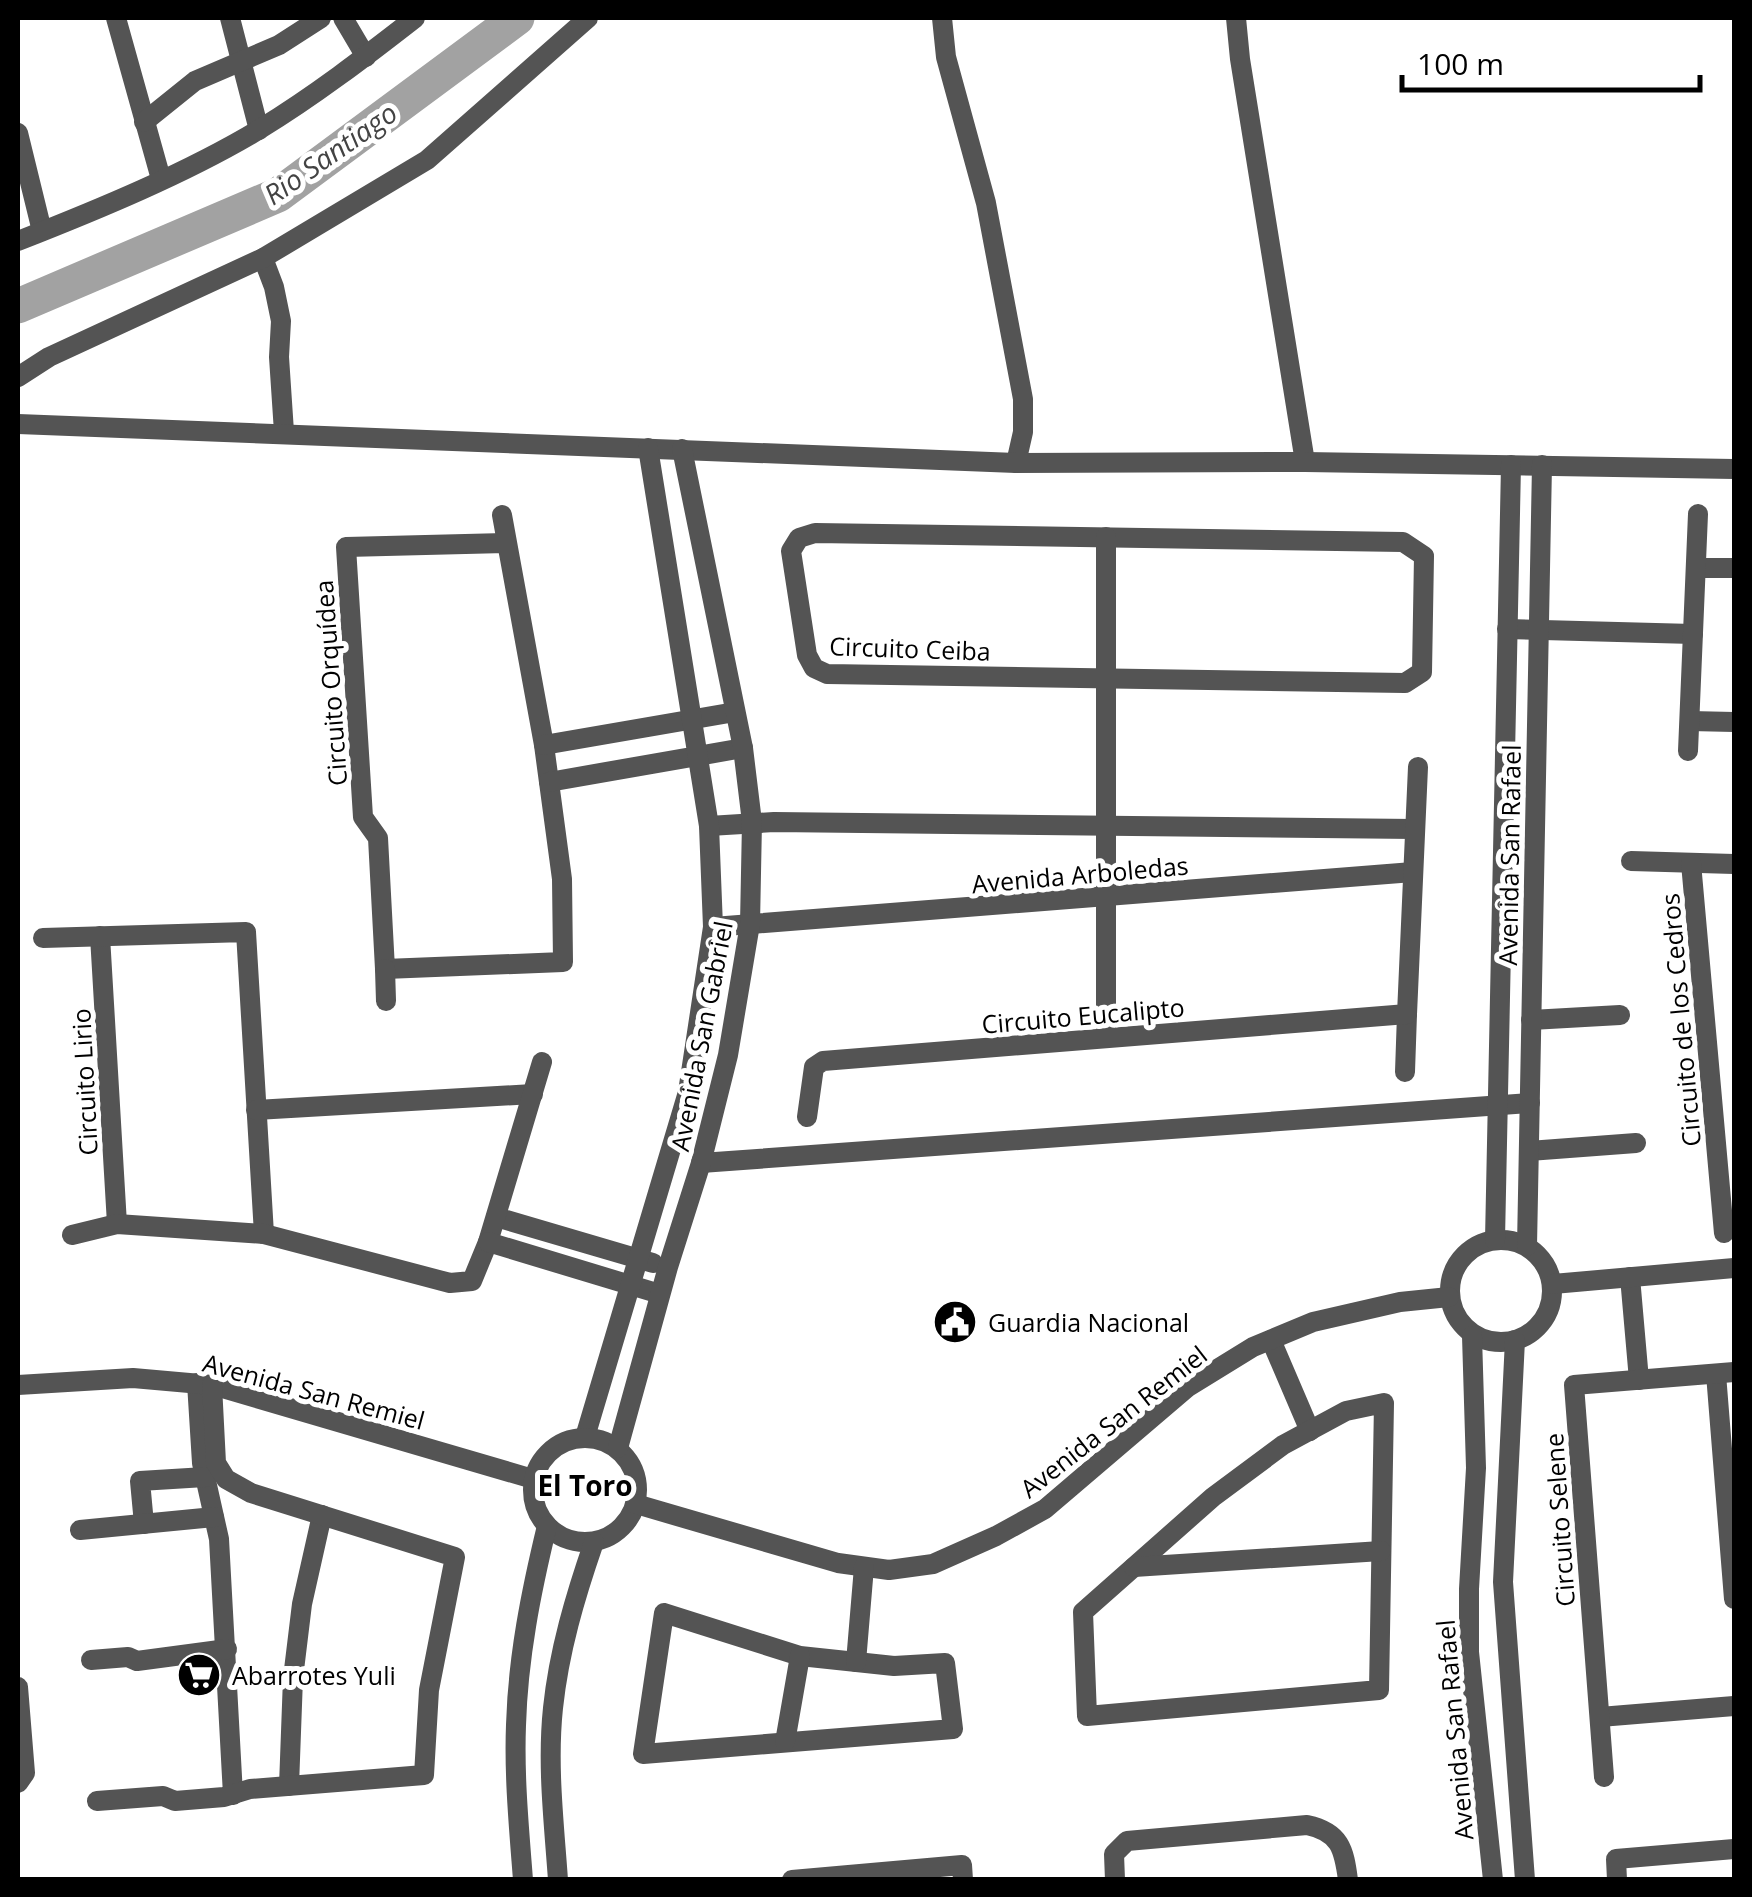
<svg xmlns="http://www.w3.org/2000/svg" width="1752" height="1897" viewBox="0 0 1752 1897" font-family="'Open Sans',sans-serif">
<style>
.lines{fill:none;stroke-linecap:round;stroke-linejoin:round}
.river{stroke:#a2a2a2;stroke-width:35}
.minor{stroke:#545454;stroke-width:20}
.labels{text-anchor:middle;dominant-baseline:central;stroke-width:10;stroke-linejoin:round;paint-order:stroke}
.street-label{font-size:25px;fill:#000;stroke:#fff}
.poi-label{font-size:25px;fill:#000;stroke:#fff;text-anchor:start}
.water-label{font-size:28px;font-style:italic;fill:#434343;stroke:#fff}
.neighbourhood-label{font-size:28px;font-weight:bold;fill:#000;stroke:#fff}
</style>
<rect width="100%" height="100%" fill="#fff"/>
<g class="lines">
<!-- river -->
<path class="river" d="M18,306l260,-111 239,-177"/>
<!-- minor -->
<g class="minor">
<path d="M116,18l45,161"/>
<path d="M230,18l29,112"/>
<path d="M343,18l23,39"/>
<path d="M942,18l4,39 40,146 37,196v33l-7,31"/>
<path d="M1236,18l4,41 65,403"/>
<path d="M144,122l51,-41 84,-36 42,-27"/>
<path d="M18,133l24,98"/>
<path d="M18,241c79,-31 169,-68 242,-112 54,-33 105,-72 155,-111"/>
<path d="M263,258l11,29 7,34 -2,36 5,75"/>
<path d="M18,377l31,-20 214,-99 164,-98 161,-142"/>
<path d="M18,424l998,39 289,-1 429,7"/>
<path d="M502,515l42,230 18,134 1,83 -178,7 -7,-131 -15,-21 -17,-270 159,-4"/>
<path d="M815,533l588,9 21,14 -2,116 -17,11 -578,-9 -13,-6 -7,-13 -16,-104 8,-13z"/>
<path d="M1696,568h38"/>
<path d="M1507,629l186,5"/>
<path d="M1690,721l44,1"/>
<path d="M544,745l191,-33"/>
<path d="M1688,751l10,-237"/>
<path d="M549,782l194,-34"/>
<path d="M709,826l65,-4 641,7"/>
<path d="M1631,861l103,3"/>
<path d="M1691,863l33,370"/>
<path d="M713,927l700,-55"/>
<path d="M100,936l17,288"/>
<path d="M43,938l203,-6 18,302"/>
<path d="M385,969l1,32"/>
<path d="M1531,1020l89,-5"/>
<path d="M1106,1038v-501"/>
<path d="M1405,1072l2,-58"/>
<path d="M256,1110l277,-16"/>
<path d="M807,1117l7,-50 9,-6 584,-47 11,-247"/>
<path d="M1529,1151l107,-8"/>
<path d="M701,1163l829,-60"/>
<path d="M496,1217l157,46"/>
<path d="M72,1235l45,-11 147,10 186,49 22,-2 16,-39 54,-180"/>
<circle cx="1501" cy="1291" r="51"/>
<path d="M1495,1240l16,-775"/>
<path d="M488,1242l172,52"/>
<path d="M1527,1246l15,-781"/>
<path d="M1630,1277l9,103"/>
<path d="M1553,1284l181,-16"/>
<path d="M1472,1336l4,132 -7,121v63l24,228"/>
<path d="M1271,1340l39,91"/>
<path d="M1515,1340l-12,242 22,298"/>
<path d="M1716,1374l18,225"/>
<path d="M197,1383l5,80 17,76 14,256"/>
<path d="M18,1385l115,-7 79,7 321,94"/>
<path d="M1384,1403l-5,287 -292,26 -4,-104 130,-115 70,-52 63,-34z"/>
<path d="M585,1437l103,-345 25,-165 -4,-101 -61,-378"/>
<circle cx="585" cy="1490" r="52"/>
<path d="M618,1448l50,-181 33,-104 27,-108 22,-131 2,-102 -9,-74 -61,-299"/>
<path d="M636,1504l202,59 51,7 44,-6 63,-28 49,-27 143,-122 65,-40 60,-25 87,-20 49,-5"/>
<path d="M144,1524l-4,-43 65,-4"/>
<path d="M80,1530l134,-13"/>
<path d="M1134,1567l247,-16"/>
<path d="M664,1613l136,43 94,10 51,-3 8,66 -310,25z"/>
<path d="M91,1660l37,-3 9,4 90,-12"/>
<path d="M856,1662l8,-95"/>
<path d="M18,1687l7,86 -7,10"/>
<path d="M1600,1717l134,-11"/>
<path d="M785,1742l15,-86"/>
<path d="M1604,1777l-30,-392 160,-13"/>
<path d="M289,1786l4,-108 9,-74 20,-89"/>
<path d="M97,1801l66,-5 12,5 49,-4 26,-8 174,-14 5,-85 26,-133 -204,-64 -25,-14 -10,-16 -4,-78"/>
<path d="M523,1880c-4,-52 -9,-104 -7,-155 2,-68 15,-133 31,-199"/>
<path d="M558,1880c-4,-57 -11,-115 -5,-172 6,-57 22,-111 41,-166"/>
<path d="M792,1880l170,-15 1,15"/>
<path d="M1115,1880l-1,-26 13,-13 180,-16c33,7 37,24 41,55"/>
<path d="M1617,1880l-1,-21 118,-10"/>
</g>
</g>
<!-- icons -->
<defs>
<g id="civic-disc" transform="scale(2.25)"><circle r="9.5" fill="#000" stroke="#fff"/><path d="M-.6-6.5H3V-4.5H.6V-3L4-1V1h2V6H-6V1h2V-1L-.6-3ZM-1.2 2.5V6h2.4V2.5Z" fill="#fff"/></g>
<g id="supermarket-disc" transform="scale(2.25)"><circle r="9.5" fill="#000" stroke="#fff"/><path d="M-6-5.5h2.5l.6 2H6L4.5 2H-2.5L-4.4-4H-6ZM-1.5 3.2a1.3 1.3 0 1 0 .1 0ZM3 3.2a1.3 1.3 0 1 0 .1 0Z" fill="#fff"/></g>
</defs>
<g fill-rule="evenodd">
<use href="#civic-disc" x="955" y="1322"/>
<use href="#supermarket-disc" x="199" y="1675"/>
</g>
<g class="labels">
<!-- street labels -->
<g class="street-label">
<text transform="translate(910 648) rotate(2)">Circuito Ceiba</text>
<text transform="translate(330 683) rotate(-94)">Circuito Orquídea</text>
<text transform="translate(1509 855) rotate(-89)">Avenida San Rafael</text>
<text transform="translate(1080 874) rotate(-5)">Avenida Arboledas</text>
<text transform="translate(1083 1015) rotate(-5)">Circuito Eucalipto</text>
<text transform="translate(1680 1020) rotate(-95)">Circuito de los Cedros</text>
<text transform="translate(701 1036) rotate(-79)">Avenida San Gabriel</text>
<text transform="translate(84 1082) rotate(-93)">Circuito Lirio</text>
<text transform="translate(314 1391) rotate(15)">Avenida San Remiel</text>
<text transform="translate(1113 1421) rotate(-38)">Avenida San Remiel</text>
<text transform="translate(1559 1520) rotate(-94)">Circuito Selene</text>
<text transform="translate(1454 1730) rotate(-95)">Avenida San Rafael</text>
</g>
<!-- poi labels -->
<g class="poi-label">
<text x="988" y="1322">Guardia Nacional</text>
<text x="232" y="1675">Abarrotes Yuli</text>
</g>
<!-- water labels -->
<g class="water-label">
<text transform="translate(330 153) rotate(-35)">Rio Santiago</text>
</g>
<!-- neighbourhood labels -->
<g class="neighbourhood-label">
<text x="585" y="1485">El Toro</text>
</g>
</g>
<!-- border -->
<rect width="1752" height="1897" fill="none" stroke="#000000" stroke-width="40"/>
<!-- scale -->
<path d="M1402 75v15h298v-15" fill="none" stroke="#000000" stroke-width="5"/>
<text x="1417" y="75" font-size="30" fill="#000000" stroke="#ffffff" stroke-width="8" paint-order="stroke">100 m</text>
</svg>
